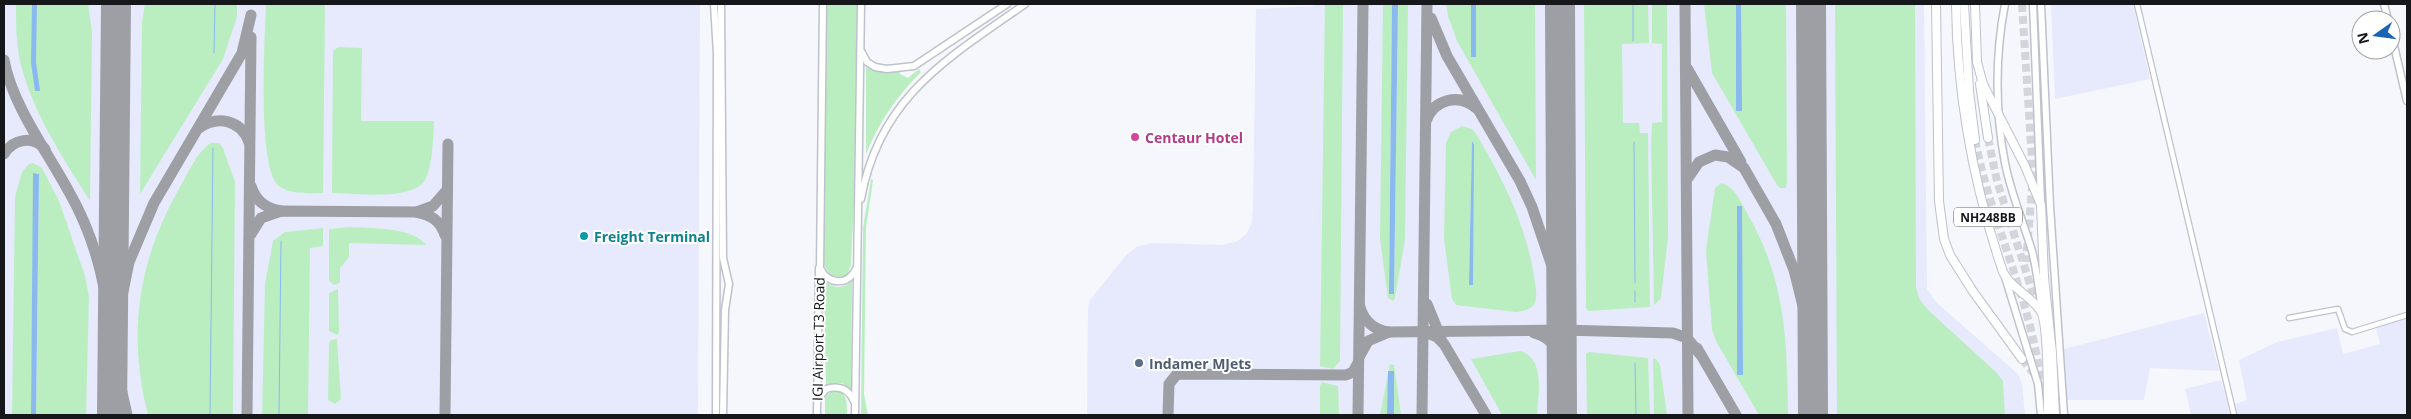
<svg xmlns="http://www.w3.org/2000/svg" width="2411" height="419" viewBox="0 0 2411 419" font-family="'Open Sans',sans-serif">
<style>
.built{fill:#e7eafc}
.green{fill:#baeec1;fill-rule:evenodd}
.water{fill:#8ab9f0}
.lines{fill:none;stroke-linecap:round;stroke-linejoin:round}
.stream{stroke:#8ab9f0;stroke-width:1}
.taxiway{stroke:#9d9fa4;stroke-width:11}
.runway{stroke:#9d9fa4;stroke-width:30}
.highway-tunnel{stroke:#d4d5db;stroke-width:8;stroke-dasharray:8 4;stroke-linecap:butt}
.street-casing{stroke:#bfc1cc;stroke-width:7}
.secondary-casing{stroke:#bfc1cc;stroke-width:9}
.highway-casing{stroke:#bfc1cc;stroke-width:10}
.street{stroke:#fff;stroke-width:4.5}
.secondary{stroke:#fff;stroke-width:6}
.highway{stroke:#fff;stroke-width:8}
.hotel-dot{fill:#d1479c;stroke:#fff;stroke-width:2}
.culture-dot{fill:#0f9aa8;stroke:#fff;stroke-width:2}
.service-dot{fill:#5c6f8a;stroke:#fff;stroke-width:2}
.labels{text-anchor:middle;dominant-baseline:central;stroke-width:4;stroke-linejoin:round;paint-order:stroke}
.shield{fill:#fff;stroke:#5c5d5f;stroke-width:1}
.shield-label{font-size:12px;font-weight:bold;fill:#16171a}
.hotel-label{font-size:14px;font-weight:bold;fill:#b23c85;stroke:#fff;text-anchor:start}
.culture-label{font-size:14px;font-weight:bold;fill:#0d838f;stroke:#fff;text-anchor:start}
.street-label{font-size:14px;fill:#16171a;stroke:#fff}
.service-label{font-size:14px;font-weight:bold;fill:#4e5e75;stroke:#fff;text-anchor:start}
</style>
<rect width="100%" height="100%" fill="#f5f7fd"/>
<!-- built -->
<g class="built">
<path d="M4,4h696l-2,411h-694z"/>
<path d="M1314,4h610l3,285 10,14 81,71 4,10 3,31h-938l1,-106 2,-9 37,-46 10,-7 15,-4 71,2 15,-4 9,-8 5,-11 1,-13 3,-200 57,-3z"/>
<path d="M2051,4h82l17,75 -95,20z"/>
<path d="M2204,313l15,58 -69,-3 -6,32h-77l-3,-51z"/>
<path d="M2407,318v97h-170l-3,-11 13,-4 -8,-40 38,-18 60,-14 6,26 37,-10 -4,-16z"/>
<path d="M2221,380l9,35h-39l-6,-26z"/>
</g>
<!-- green -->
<g class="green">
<path d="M16,4h72l4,28 -2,169c-25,-40 -54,-83 -67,-129 -7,-22 -7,-45 -7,-68z"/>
<path d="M145,4h92v13l-14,42 -83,135 2,-172z"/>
<path d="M266,4h59l-2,189c-13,0 -35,2 -45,-8 -21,-20 -13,-149 -12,-181z"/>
<path d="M827,4h30l-3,196 -3,65 -4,10 -11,3 -6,-3 -7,-12z"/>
<path d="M1325,4h18l-3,357 -7,8 -13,-3z"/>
<path d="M1383,4h9l-3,290h5l4,-290h10l-3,236 -10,58 -2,3 -5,-3 -8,-59z"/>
<path d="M1446,4h25v52l5,1v-53h59l1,176 -79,-139 -9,-25z"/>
<path d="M1584,4h64l1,39 -27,1 1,79h16l1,10h8l2,174 -62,4 -2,-3z"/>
<path d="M1652,4h15l1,233 -7,61 -7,7 -3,-159 1,-23 10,-1v-78l-10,-1z"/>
<path d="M1704,4h32v107h5v-107h45l1,178 -1,6h-6l-3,-3 -65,-112z"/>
<path d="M1835,4h80l1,284 4,12 8,10 68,62 7,9 2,34h-168z"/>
<path d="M338,47l24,1 -1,73h73c-1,17 -1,41 -8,57 -10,24 -72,15 -94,15l1,-142z"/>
<path d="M866,65l12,6h21l1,3 8,4 11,-9 2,3c-24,24 -42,50 -55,82z"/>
<path d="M1462,126l10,3 5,6c26,45 49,89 57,141 1,8 4,19 1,26 -3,8 -12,9 -19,10l-60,-7 -4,-6 -8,-60 2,-96 5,-11zM1472,141l1,144 -4,-1z"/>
<path d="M210,143h9l4,5 12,34 -2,233h-85c-21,-83 -10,-154 32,-228 9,-16 16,-33 30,-44z"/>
<path d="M33,163l9,5 17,33 26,75 4,21 -3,118h-50l3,-241 -5,-1 -3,242h-19l3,-218 7,-25 7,-8z"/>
<path d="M871,179l2,1 -7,48 -2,166 4,21h-7l2,-187z"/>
<path d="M1721,183c13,3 19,17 25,28 40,69 41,127 42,204h-29l-42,-72 -5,-13 -6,-80 9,-62z"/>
<path d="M349,227c21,1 64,0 77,18l-77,-2v14l-9,11v15l-6,2 -5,-4v-52z"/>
<path d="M323,228v18l-13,2 -2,167h-46l3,-131 8,-43 12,-9z"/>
<path d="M824,280c9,9 19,9 28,1l-1,110 -9,-8 -16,2z"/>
<path d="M338,289l1,44 -2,2 -8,-4v-38z"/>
<path d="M337,339l4,60 -6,5 -7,-4 1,-57 2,-3z"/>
<path d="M1520,351c26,7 18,44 17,64h-35l-31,-56z"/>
<path d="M1589,352l59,6 2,57h-63l-1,-61z"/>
<path d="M1653,358l3,1 4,6 7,50h-13z"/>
<path d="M1390,364l4,1 7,50h-7v-44h-5l-2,44h-7z"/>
<path d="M1322,382l16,4 1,29h-19v-29z"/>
<path d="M834,389c14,4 13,13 13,26h-22v-18z"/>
</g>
<!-- water -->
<g class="water">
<path d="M32,4h5l-1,58 4,29h-5l-4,-28z"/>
<path d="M1392,4h6l-4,290h-5z"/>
<rect x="1471" y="4" width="5" height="53"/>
<path d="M1736,4h5l1,107h-6z"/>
<path d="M1472,141l2,4 -1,140h-4z"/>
<path d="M33,173l6,1 -3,241h-5z"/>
<path d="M1737,206h5l1,169h-6z"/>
<path d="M1388,371h6v44h-7z"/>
</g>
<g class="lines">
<!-- stream -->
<g class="stream">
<path d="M1633,4v37"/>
<path d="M214,53l1,-49"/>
<path d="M1634,142l1,141"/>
<path d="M1635,291v11"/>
<path d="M1635,363l1,52"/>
<path d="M210,415l3,-267"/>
<path d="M279,415l2,-174"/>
</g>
<!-- taxiway -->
<g class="taxiway">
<path d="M108,4l6,39"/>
<path d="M1685,4l3,411"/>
<path d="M1431,18l16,38 73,125 12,26 21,62 9,74"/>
<path d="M4,60c8,44 42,90 64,130 25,43 38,92 42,141"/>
<path d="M1687,68l54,94"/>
<path d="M116,69l8,-65"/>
<path d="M1426,121c8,-22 33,-28 50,-13"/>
<path d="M199,128c19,-13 42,-8 50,14"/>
<path d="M4,154c9,-15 29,-19 41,-5"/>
<path d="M1688,178l11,-16 16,-7 13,2 16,11 32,56 18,46 13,52 6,59"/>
<path d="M251,186c5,15 14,22 30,25"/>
<path d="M417,212l16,-6 14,-16"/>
<path d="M251,234l10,-16 20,-7 135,1c15,3 24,8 29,23"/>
<path d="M1427,304l14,34"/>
<path d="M1360,307c4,14 14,23 29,25l173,-2 111,3 14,5 13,16"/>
<path d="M1427,333l10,4 7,7 42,71"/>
<path d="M1534,333c17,4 25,16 28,33"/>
<path d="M1697,348l39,67"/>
<path d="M1359,357l9,-16 21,-9"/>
<path d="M111,415l1,-5"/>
<path d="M127,415l-10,-45 -3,-34 15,-74 25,-59 88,-150 9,-38"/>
<path d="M247,415l4,-378"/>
<path d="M445,415l3,-271"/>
<path d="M1168,415l1,-31 8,-10 169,1 7,-3 5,-9"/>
<path d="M1358,415l5,-411"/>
<path d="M1422,415l5,-411"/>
</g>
<!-- runway -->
<g class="runway">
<path d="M1560,4l2,411"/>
<path d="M1811,4l2,411"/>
<path d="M112,415l4,-411"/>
</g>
<!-- highway-tunnel -->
<g class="highway-tunnel">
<path d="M2022,4l11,172 -7,86"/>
<path d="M1988,138l9,43 40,125"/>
<path d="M1975,140c18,92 66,178 68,273"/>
<path d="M2022,359l13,16"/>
<path d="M2054,368l5,17 1,30"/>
</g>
<!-- street casing -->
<g class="street-casing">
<g id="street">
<path d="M2137,4l97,411"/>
<path d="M2289,318l49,-9 7,20 7,3 55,-17"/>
</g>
</g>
<!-- secondary casing -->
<g class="secondary-casing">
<g id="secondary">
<path d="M714,4l3,50 -1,361"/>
<path d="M721,4l2,254 6,26 -4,26 -2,105"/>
<path d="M823,4l-3,264c8,17 28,18 36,1"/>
<path d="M2005,4c-10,51 -10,108 0,159 6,31 18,58 27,88 5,19 7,40 10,60"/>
<path d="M2033,4l8,198"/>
<path d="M2041,4l9,202 14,209"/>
<path d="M2384,4l4,16"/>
<path d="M2391,33l16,68"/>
<path d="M861,51l6,11 8,5 12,2 27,-3 93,-62"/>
<path d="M861,199c18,-102 86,-140 164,-195"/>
<path d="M2005,277l33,107 3,31"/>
<path d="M818,399l8,-10c13,-4 23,0 28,12"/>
<path d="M817,415l2,-147"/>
<path d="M855,415l6,-411"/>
</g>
</g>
<!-- highway casing -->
<g class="highway-casing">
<g id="highway">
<path d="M1936,4l3,197 5,38 6,16 22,35 50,69"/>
<path d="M1956,4c1,90 17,179 46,265 5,17 28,26 38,41 8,10 8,88 8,105"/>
<path d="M1964,4l5,87 6,49"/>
<path d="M1975,4l2,58 6,22 42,82 16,39 3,72 8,76 3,62"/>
<path d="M1980,84l8,54"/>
</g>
</g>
<!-- street -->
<use href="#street" class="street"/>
<!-- secondary -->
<use href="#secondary" class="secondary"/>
<!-- highway -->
<use href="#highway" class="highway"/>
</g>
<!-- markers -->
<circle class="hotel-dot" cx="1135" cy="137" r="5"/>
<circle class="culture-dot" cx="584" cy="236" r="5"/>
<circle class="service-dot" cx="1139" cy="363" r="5"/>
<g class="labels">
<!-- shield labels -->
<rect class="shield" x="1954" y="207.5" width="68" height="19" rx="4"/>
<g class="shield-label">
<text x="1988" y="217">NH248BB</text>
</g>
<!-- hotel labels -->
<g class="hotel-label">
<text x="1145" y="137">Centaur Hotel</text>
</g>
<!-- culture labels -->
<g class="culture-label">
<text x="594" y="236">Freight Terminal</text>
</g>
<!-- street labels -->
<g class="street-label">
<text transform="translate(818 339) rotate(-89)">IGI Airport T3 Road</text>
</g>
<!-- service labels -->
<g class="service-label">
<text x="1149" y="363">Indamer MJets</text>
</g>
</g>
<!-- border -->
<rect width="2411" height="419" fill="none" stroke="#16171a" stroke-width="10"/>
<!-- north arrow -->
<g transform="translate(2376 35) rotate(256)"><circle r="24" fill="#ffffff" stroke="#a2a2a3"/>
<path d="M0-4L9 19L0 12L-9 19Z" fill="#1a64b4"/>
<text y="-8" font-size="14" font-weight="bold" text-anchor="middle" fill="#16171a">N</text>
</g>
</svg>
